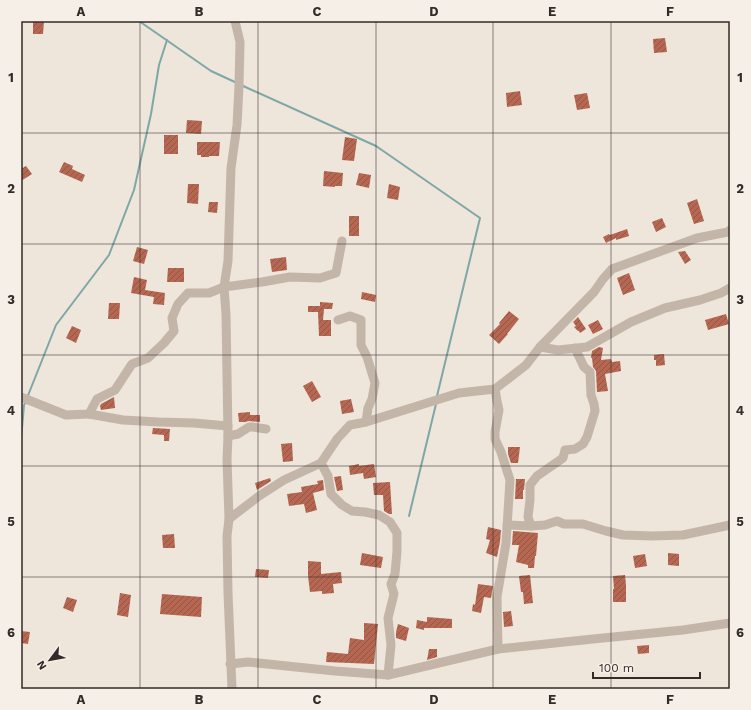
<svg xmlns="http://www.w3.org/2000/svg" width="751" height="710" viewBox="0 0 751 710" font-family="'Work Sans',sans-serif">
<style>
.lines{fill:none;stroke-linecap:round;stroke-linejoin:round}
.stream{stroke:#7ea7a7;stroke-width:2}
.building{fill:url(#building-hatch)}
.minor{stroke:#c4b5a9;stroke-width:9}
.grid{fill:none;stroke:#332b28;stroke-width:1;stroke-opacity:0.55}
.neatline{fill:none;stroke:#332b28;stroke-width:1.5}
.grid-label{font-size:13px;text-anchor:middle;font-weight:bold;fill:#332b28}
</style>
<defs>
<pattern id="building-hatch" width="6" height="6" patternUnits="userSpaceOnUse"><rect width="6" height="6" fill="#b56752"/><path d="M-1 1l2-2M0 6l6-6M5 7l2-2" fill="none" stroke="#945544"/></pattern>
</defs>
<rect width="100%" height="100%" fill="#eee5db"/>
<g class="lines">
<!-- stream -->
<g class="stream">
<path d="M139,21l72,50 26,12"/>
<path d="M241,85l135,61 104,72 -43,178"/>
<path d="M27,398l29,-73 53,-70 25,-65 17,-76 8,-49 8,-25"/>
<path d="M21,440l3,-35 2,-3"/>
<path d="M409,516l27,-112"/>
</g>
</g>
<!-- building -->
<g class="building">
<path d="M33,21h11l-1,13h-10z"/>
<path d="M665,38l2,14 -13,1 -1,-14z"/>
<path d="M520,91l2,14 -15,2 -1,-14z"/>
<path d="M587,93l3,15 -13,2 -3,-15z"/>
<path d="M187,120l15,1 -1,13 -15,-1z"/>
<rect x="164" y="135" width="14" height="19"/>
<path d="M345,137l12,2 -3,22 -12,-1z"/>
<path d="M197,142h23l-1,14h-10v1h-8v-2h-4z"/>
<path d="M64,162l9,4 -1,3 13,6 -3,7 -23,-10z"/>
<path d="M26,166l6,8 -11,7v-12z"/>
<path d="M324,171l19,2 -1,13h-7v1l-12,-1z"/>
<path d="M359,173l12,2 -2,13 -13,-3z"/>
<path d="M188,184h11l-1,20 -11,-1z"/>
<path d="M389,184l11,3 -2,13 -11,-2z"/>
<path d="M697,199l7,22 -10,3 -7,-21z"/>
<path d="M209,202h9l-1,11 -9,-1z"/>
<rect x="349" y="216" width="10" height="20"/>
<path d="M662,218l4,9 -10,5 -4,-10z"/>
<path d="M627,229l2,7 -13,4v-2l-10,5 -3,-6 6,-3 1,1z"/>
<path d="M137,247l11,3 -4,14 -11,-3z"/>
<path d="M685,251l6,9 -6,4 -7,-12z"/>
<path d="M286,257l1,13 -15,2 -2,-13z"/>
<path d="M168,268h16v14h-17z"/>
<path d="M629,273l6,17 -12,5 -6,-17z"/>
<path d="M134,277l13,3 -2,10 20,3 -1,12 -11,-1 1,-7 -23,-4z"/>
<path d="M362,292l14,3 -1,7 -14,-3z"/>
<path d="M320,302l13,1 -1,6h-8l-1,11h8v16h-12l-1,-24h-10v-6h12z"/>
<path d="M109,303h11l-1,16h-11z"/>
<path d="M509,311l10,8 -12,15h1l-9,10 -10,-9 11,-11 -1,-1z"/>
<path d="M726,314l3,10 -21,6 -3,-10z"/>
<path d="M578,317l8,12 -6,4 -1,-2h-1l-4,-4 2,-1 -3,-4z"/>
<path d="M598,320l5,9 -10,5 -5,-9z"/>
<path d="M72,326l9,4 -5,13 -10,-5z"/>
<path d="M599,347l4,1 -2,12 10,-1 1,3 8,-1 1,10 -16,3 3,17 -11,1 -1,-21 -3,-4 -1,-9h-1l1,-7z"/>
<path d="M664,354l1,11 -9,1v-6h-2v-5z"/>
<path d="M312,381l9,16 -9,5 -9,-16z"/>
<path d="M114,397l1,11 -14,2 -1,-4 1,-2z"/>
<path d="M351,399l3,13 -12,2 -2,-13z"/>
<path d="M250,412v3h10v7l-11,-1 -4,1h-6l-1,-9z"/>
<path d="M153,428l17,1 -1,12h-5v-6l-12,-1z"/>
<path d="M292,443l1,18 -10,1 -2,-18z"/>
<path d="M508,447h12l-2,16h-7l-3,-9z"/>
<path d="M359,464v2l15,-2 2,13 -12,2 -1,-6 -13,2 -1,-9z"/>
<path d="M341,476l2,14 -6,1 -3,-14z"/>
<path d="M270,478l1,3 -14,9 -2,-7z"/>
<path d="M516,479h9l-1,11h-1v9h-8z"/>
<path d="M323,480l1,10 -11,3 4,17 -11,3 -2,-9 -15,2 -2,-12 15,-2 -1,-5 17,-3 -1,-3z"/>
<path d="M390,482l2,32h-3l-5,-3 -1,-16h-9l-1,-12z"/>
<path d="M488,527l13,3 -1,12 -3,15 -11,-4 4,-13 -4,-1z"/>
<path d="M513,531l25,2 -2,23h-1l-1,12h-6v-3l-12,-3 3,-17h-7z"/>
<path d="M174,534l1,14h-12l-1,-13z"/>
<path d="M362,553l21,4 -2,11 -21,-3z"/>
<path d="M668,553l11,1v12l-11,-1z"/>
<path d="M645,554l2,12 -12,2 -2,-12z"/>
<path d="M308,561l13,1v12l20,-2 1,11 -9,1 1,9 -12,1v-3l-12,1 -2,-16z"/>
<path d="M256,569l13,1 -1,8 -13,-1z"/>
<path d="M530,575l3,28 -9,1 -1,-12h-2l-2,-16z"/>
<path d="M625,575l1,10v17h-13v-13h1l-1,-13z"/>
<path d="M478,584l15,2 -2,12 -7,-1 -3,16 -9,-2 1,-7 2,1z"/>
<path d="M120,593l11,2 -3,22 -11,-2z"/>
<path d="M162,594l40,3 -1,20 -41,-3z"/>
<path d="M67,597l10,3 -4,12 -10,-4z"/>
<path d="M511,611l2,15 -9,1 -1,-15z"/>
<path d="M427,617l25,2v9h-28v2l-8,-2 1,-8 10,2z"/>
<path d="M364,623l14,1 -4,40 -48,-2 1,-10 21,2 2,-16 14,2z"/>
<path d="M398,624l11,4 -3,13 -10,-3v-6z"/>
<path d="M21,631l9,1 -2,12 -7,-1z"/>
<path d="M649,645v8l-11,1 -1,-8z"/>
<path d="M429,649h8v8l-10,3z"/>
</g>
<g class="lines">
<!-- minor -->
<g class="minor">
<path d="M338,320l12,-4 11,4v25l6,12 8,26 -3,16 -4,9 -2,14"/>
<path d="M540,347l18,3 29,-3 44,-25 34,-14 35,-8 21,-7 9,-5"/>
<path d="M495,389l2,12 2,9 -4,22v7l6,13 9,28 -4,63 -9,54 1,52"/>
<path d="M21,397l45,18 23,-1 8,-15 18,-9 17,-26 16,-6 16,-15 10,-12 -2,-13 6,-14 10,-11h21l15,-6 38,-5 28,-5 30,1 16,-5 6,-32"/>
<path d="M89,414l34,6 36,2 35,1 34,3"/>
<path d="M228,436l10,-2 11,-7h3l14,2"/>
<path d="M321,463l7,13 3,18 11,11 10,6 13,1 14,3 11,7 7,11v18l-2,23 -4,10 3,10 -6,24 3,27 -3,30"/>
<path d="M229,519l30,-23 25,-16 37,-17 16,-24 13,-14 16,-3 93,-29 36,-4 31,-24 14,-18 54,-55 9,-13 9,-10 85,-31 31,-6 2,-2"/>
<path d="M507,525l24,1 14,-1 12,-4 7,3h19l23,7 17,4 30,1 30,-1 47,-10"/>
<path d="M531,526l-3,-9 2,-17v-15l7,-9 26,-18 2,-8 10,-1 8,-5 4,-7 8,-26 -1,-7 -3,-9 -1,-23 -6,-5 -9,-19"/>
<path d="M230,664l18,-2 87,9 53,4 110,-26 95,-10 90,-9 47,-7"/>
<path d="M232,689l-4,-96 -1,-57 2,-17 -2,-60 1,-23 -2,-122 -2,-27 4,-26 3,-93 6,-43 2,-39 1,-44 -5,-21"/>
</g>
</g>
<!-- grid -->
<path class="grid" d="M140,21v668M258,21v668M376,21v668M493,21v668M611,21v668M21,133h709M21,244h709M21,355h709M21,466h709M21,577h709"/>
<!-- border -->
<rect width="751" height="710" fill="none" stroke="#f6efe7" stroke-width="44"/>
<!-- north arrow -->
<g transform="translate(50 660) rotate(238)" stroke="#f6efe7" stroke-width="3" paint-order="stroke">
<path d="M0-3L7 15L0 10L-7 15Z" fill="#332b28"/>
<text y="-6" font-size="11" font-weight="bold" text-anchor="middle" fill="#332b28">N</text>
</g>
<!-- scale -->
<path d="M593 672v6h107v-6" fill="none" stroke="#332b28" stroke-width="2"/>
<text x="599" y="672" font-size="12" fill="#332b28" stroke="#f6efe7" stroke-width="3" paint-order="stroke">100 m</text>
<rect x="22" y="22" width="707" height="666" class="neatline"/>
<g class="grid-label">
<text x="81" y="16">A</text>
<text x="199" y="16">B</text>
<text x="317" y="16">C</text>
<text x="434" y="16">D</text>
<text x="552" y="16">E</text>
<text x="670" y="16">F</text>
<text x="11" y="82">1</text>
<text x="740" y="82">1</text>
<text x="11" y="193">2</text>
<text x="740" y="193">2</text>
<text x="11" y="304">3</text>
<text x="740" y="304">3</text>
<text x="11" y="415">4</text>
<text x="740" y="415">4</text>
<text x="11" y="526">5</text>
<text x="740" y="526">5</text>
<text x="11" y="637">6</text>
<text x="740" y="637">6</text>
<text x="81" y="704">A</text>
<text x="199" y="704">B</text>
<text x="317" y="704">C</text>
<text x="434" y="704">D</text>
<text x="552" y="704">E</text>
<text x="670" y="704">F</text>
</g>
</svg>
